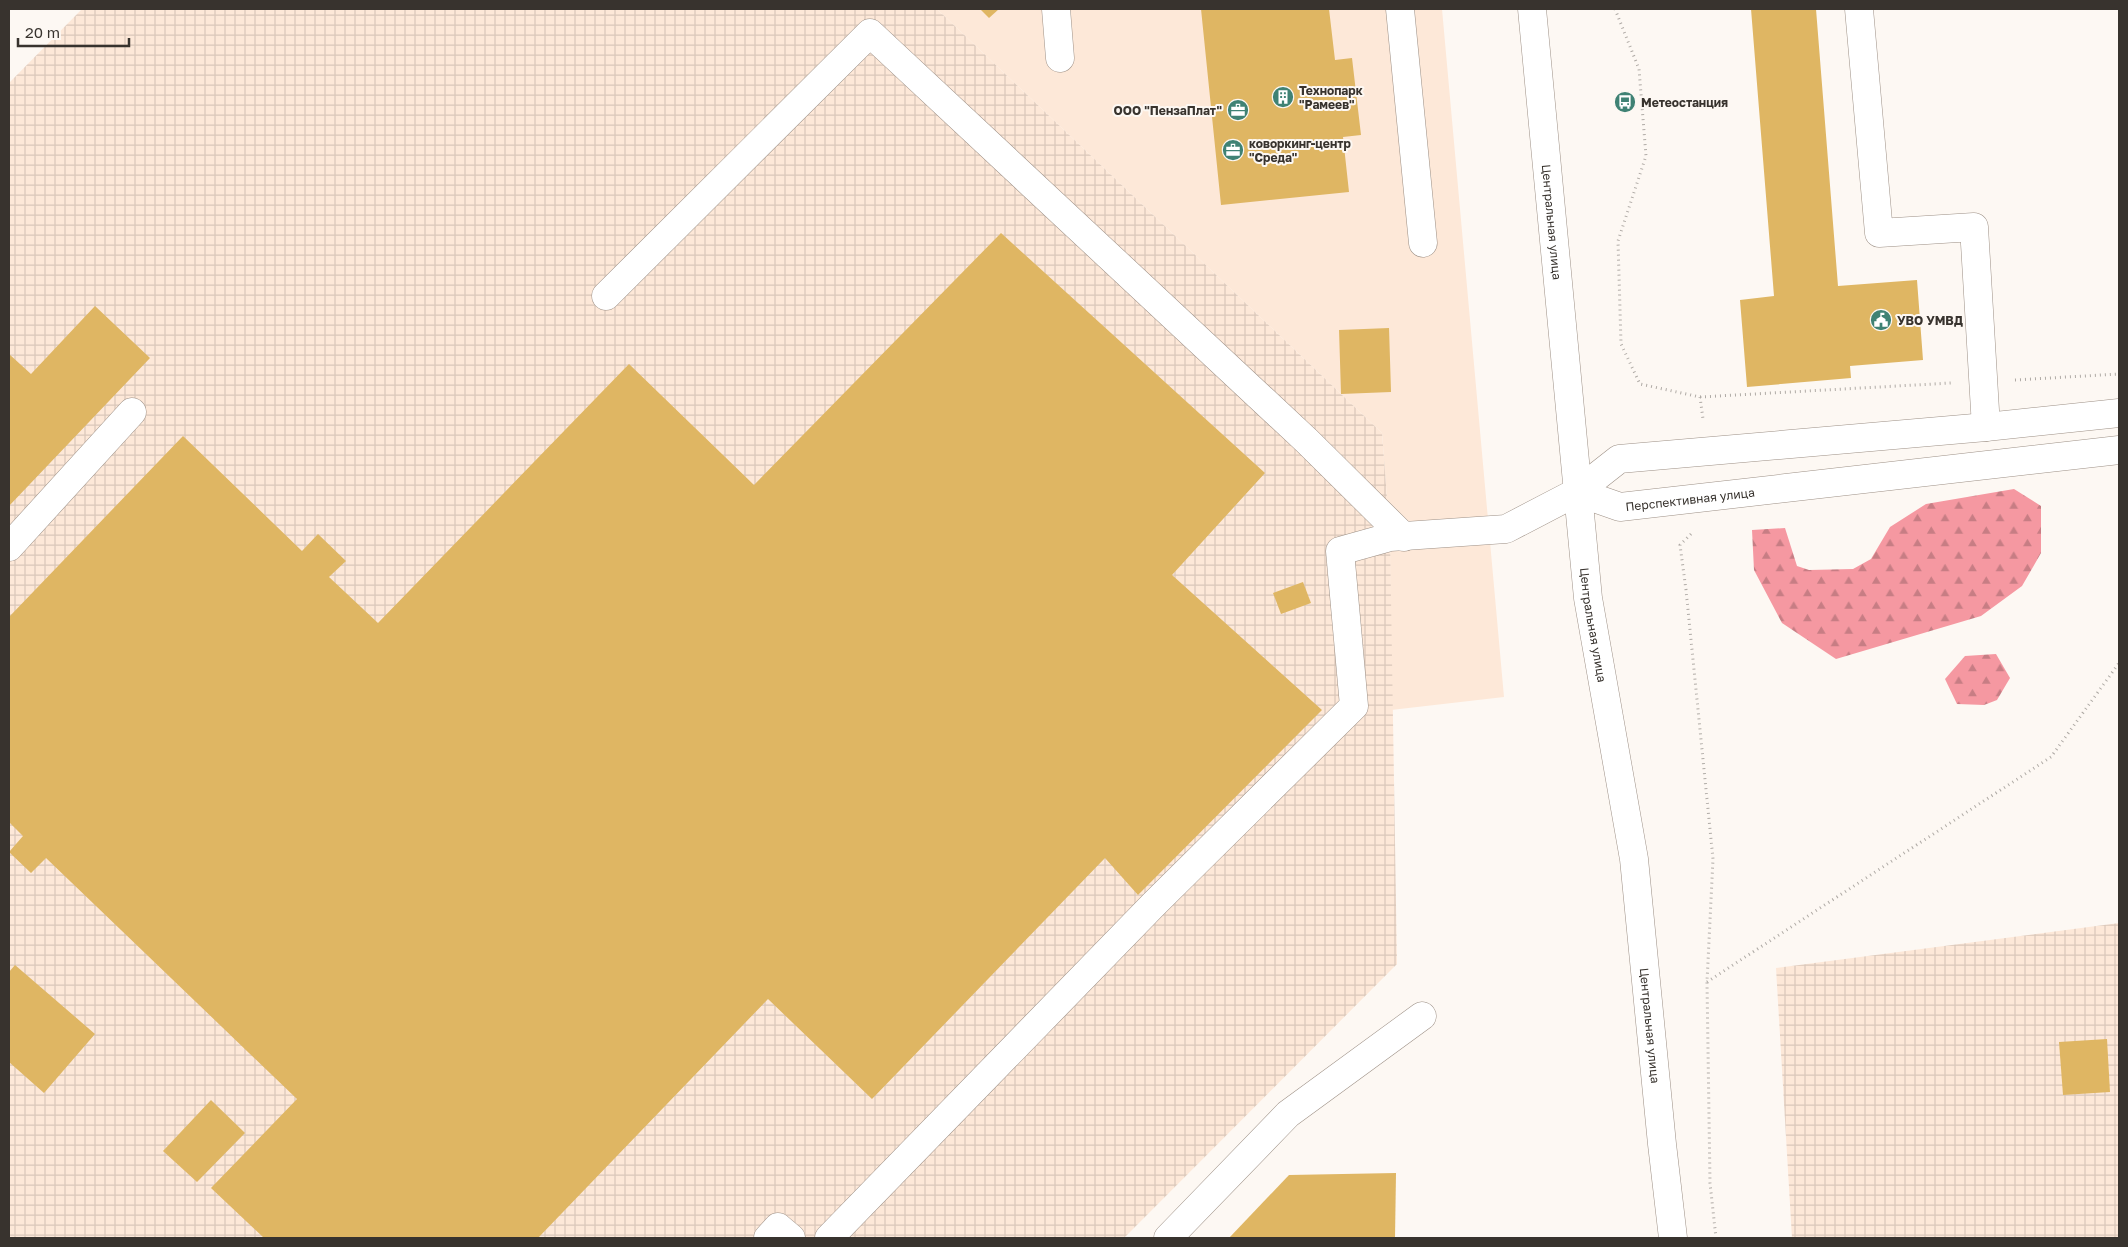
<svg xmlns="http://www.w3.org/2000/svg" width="2128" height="1247" viewBox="0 0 2128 1247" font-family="'Golos Text',sans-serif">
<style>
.built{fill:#fde8d8}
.industrial{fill:url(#industrial-grid)}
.forest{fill:url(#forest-firs)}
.building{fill:#dfb663}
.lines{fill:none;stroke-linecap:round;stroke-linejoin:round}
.minor-casing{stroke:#9d9086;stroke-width:29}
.major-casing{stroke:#9d9086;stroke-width:29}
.path{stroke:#afaaa5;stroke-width:3;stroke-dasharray:1 4;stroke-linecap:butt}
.minor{stroke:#fff;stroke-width:28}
.major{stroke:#fff;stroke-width:28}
.labels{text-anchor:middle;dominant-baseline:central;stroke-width:4;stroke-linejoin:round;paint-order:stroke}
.poi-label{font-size:12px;font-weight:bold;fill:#38332e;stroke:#fdf8f3;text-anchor:start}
.street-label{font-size:12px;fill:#38332e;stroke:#fdf8f3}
</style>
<defs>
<pattern id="industrial-grid" width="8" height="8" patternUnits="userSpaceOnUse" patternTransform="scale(1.25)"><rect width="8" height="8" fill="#fde8d8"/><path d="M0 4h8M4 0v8" fill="none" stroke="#dac7ba"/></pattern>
<pattern id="forest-firs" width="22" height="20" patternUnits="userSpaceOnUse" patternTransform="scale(1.25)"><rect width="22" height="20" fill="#f598a1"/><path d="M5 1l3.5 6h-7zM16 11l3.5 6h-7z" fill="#c77d84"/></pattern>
</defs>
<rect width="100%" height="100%" fill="#fdf8f3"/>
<!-- built -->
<path class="built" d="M937,9h505l62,688 -113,13 -1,-173 -8,-104z"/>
<!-- industrial -->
<g class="industrial">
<path d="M82,9h855l445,424 8,104 7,427 -273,274h-1115v-1155z"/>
<path d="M2119,923v315h-327l-16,-270z"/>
</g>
<!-- forest -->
<g class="forest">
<path d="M2014,489l27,17v47l-19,33 -41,30 -145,43 -54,-36 -28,-53 -2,-40 33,-2 12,38 12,4 44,-1 18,-10 19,-32 36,-23z"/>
<path d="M1996,654l14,24 -13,22 -13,5 -27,-1 -12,-25 20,-23z"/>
</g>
<!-- building -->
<g class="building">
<path d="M980,9h19l-10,9z"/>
<path d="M1201,9h128l6,51 17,-2 9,77 -18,2 6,55 -128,13z"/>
<path d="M1751,9h65l22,277 79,-6 6,80 -73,6 1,12 -104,9 -7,-87 34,-4z"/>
<path d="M1001,233l264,240 -93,102 150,135 -184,185 -33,-37 -233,241 -104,-100 -230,239h-274l-53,-50 86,-89 -251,-241 -15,15 -22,-21 14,-16 -14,-14v-205l174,-181 119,115 16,-17 28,27 -17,16 49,46 251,-259 125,121z"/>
<path d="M95,306l55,52 -141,148v-152l22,20z"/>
<path d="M1389,328l2,64 -50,2 -2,-64z"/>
<path d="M1303,582l8,21 -30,11 -8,-21z"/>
<path d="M15,965l80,69 -51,59 -35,-31v-90z"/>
<path d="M2107,1039l3,53 -47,3 -4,-53z"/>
<path d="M211,1100l34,33 -48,49 -34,-31z"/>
<path d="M1396,1173l-1,65h-166l60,-63z"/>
</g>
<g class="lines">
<!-- minor casing -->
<g class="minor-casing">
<g id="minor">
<path d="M1056,9l4,49"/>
<path d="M1400,9l23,234"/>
<path d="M1859,9l20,224 95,-6 12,200"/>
<path d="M606,296l264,-263 437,408 97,96"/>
<path d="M9,547l123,-135"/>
<path d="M768,1238l10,-11 13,11"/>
<path d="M829,1238l325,-334 200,-198 -14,-155 50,-14 116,-8 71,-37"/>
<path d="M1168,1238l120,-124 134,-98"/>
</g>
</g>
<!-- major casing -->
<g class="major-casing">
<g id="major">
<path id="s1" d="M1532,9l56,589 46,261 28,285 11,94"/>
<path d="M1577,492l42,-33 367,-32 133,-14"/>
<path id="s2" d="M1577,492l43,15 499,-57"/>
</g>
</g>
<!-- path -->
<g class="path">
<path d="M1615,9l24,60 7,87 -28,85 3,103 19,40 60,13 3,22"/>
<path d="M2015,380l104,-6"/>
<path d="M1700,397l251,-14"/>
<path d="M1691,534l-11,11 6,45 27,269 -6,123 3,201 6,55"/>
<path d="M1707,982l344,-225 68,-94"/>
</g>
<!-- minor -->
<use href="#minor" class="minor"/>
<!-- major -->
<use href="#major" class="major"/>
</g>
<!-- icons -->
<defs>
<g id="building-disc" transform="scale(1.125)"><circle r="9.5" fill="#3f8274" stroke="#fdf8f3"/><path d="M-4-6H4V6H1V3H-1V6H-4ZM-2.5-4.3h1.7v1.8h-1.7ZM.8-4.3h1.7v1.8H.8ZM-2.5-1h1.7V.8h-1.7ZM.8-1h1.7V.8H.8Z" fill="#fff"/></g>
<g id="bus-disc" transform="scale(1.125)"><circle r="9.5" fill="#3f8274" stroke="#fdf8f3"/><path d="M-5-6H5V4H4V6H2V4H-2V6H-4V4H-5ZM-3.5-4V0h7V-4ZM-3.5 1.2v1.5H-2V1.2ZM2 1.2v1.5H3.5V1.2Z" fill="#fff"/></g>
<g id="office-disc" transform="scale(1.125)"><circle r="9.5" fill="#3f8274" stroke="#fdf8f3"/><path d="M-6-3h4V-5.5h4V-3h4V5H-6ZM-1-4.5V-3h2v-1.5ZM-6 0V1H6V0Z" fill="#fff"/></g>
<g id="civic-disc" transform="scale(1.125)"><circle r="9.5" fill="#3f8274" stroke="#fdf8f3"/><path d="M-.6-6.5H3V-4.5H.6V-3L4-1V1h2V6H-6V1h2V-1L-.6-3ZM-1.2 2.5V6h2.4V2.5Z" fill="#fff"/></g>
</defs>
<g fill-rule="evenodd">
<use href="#building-disc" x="1283" y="97"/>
<use href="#bus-disc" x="1625" y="102"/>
<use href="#office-disc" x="1238" y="110"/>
<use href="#office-disc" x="1233" y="150"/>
<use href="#civic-disc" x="1881" y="320"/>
</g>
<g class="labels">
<!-- poi labels -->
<g class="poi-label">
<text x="1299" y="90">Технопарк<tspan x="1299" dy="14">"Рамеев"</tspan></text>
<text x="1641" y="102">Метеостанция</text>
<text x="1222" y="110" text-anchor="end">ООО "ПензаПлат"</text>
<text x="1249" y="143">коворкинг-центр<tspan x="1249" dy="14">"Среда"</tspan></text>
<text x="1897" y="320">УВО УМВД</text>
</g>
<!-- street labels -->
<g class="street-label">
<text stroke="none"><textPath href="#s1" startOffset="214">Центральная улица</textPath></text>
<text stroke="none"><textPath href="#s2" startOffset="116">Перспективная улица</textPath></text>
<text stroke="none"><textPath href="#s1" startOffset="619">Центральная улица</textPath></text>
<text stroke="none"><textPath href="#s1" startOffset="1024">Центральная улица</textPath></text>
</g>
</g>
<!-- border -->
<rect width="2128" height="1247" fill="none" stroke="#38332e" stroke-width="20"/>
<!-- scale -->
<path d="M18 38v8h111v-8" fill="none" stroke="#38332e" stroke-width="2.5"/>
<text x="25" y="38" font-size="15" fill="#38332e" stroke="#fdf8f3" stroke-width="4" paint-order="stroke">20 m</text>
</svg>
